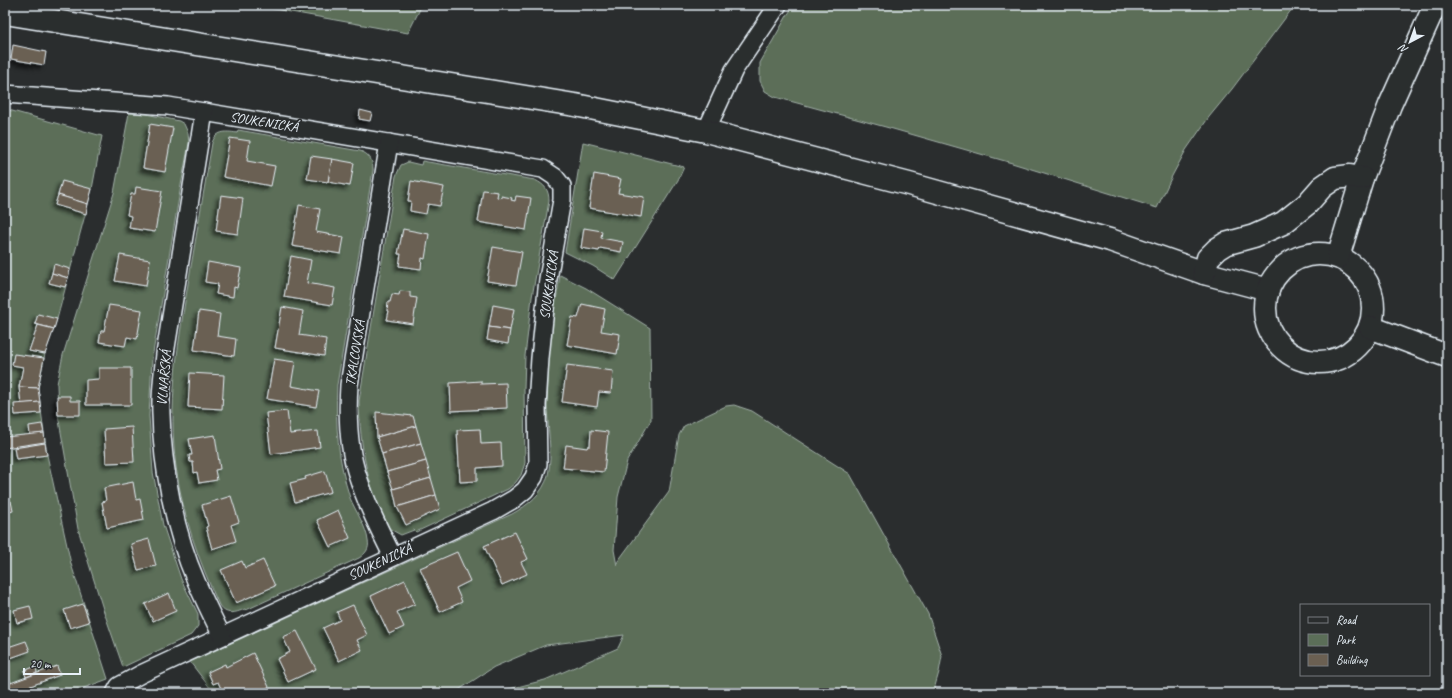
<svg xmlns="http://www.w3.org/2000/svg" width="1452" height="698" viewBox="0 0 1452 698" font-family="Caveat,sans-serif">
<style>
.green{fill:#5b6e58;stroke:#a2b0a8}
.building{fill:#6b6052;stroke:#e8f1f8;filter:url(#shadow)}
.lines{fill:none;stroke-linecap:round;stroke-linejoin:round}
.minor-casing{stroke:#e8f1f8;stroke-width:20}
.secondary-casing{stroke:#e8f1f8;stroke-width:25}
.minor{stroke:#2a2d2e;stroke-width:17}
.secondary{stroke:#2a2d2e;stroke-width:22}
.labels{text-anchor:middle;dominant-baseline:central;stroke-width:3.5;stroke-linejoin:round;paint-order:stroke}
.street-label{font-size:14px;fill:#e8f1f8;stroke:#2a2d2e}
</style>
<defs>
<filter id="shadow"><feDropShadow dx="-3.5" dy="3.5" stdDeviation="2" flood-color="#0009"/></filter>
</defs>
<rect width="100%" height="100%" fill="#2a2d2e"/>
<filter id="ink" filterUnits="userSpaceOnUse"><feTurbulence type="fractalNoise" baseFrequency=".025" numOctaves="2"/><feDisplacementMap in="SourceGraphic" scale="8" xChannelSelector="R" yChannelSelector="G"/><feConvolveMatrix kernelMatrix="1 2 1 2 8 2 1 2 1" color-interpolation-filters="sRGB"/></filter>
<g filter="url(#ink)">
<!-- green -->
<g class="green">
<path d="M252,5h170l-14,28z"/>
<path d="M795,5h500l-63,84 -23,28 -23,33 -14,26 -15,32 -145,-45 -119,-34 -118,-32 -10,-6 -5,-10v-18l28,-49z"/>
<path d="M5,109l97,27 -10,53 -35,130 -12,35 -7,34 9,67 24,109 37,115 -38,14h-65z"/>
<path d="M129,113l17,1 33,7 5,3 4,9 1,10 -8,42 -29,174 -3,57 4,56 10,53 18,54 17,35v12l-7,9 -68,32 -20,-58 -25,-80 -20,-114 -1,-31 6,-29 51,-162z"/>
<path d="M238,130l122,21c9,3 13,9 13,19l-36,215c-2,39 1,76 13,113 5,12 17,30 18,43 2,8 -3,13 -9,17l-113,52 -1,-1c-10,4 -19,7 -26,-4 -21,-46 -36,-88 -43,-138 -8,-62 1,-117 11,-177 8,-49 17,-98 25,-147 4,-12 13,-12 25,-10z"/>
<path d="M583,142l101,25 -6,13 -63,100 -22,-14 -28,-14z"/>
<path d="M422,161l113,19c10,5 14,10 14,21l-17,96 -7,59 -1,33 1,74 -4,12 -5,7 -8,7 -92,43 -2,-2 -13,5 -11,-6c-23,-39 -30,-83 -31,-128l37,-225 5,-11 7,-3 13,3z"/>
<path d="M560,275l26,13 64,40 1,92 -24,41 -9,36 -4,53 3,16 1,-5 51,-69 10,-57 5,-9 42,-20 8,-1 18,6 98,63 78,140 14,42 -3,16 -6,21h-440l52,-13 73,-32 6,-13 -78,10 -52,22 -40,26h-240l-24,-31 322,-148c16,-9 31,-20 36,-39 5,-20 -1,-51 -1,-73 1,-14 1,-28 1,-42 2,-29 8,-57 12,-85z"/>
</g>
<!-- building -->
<g class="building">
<path d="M13,45l33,7 -2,13 -33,-6z"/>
<path d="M360,110l12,3 -2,8 -11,-2z"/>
<path d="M150,124l23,4 -8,44 -22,-4z"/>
<path d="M230,138l20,3 -3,20 28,5 -4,20 -48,-9z"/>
<path d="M311,156l21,3 -4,23 -21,-3z"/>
<path d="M332,159l22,4 -4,23 -22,-4z"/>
<path d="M594,174l27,5 -3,14 26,4 -3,20 -52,-9z"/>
<path d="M62,181l30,8 -4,15 -30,-9z"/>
<path d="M411,181l33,6 -4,19 -12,-2 -2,10 -16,-3 1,-10h-3z"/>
<path d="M136,187l26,4 -7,41 -26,-4 2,-12 -4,-1 4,-21h4z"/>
<path d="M483,190l15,2 -1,5 4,1v-2l11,2 -1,2 4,1 1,-5 15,2 -5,32 -48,-8z"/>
<path d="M58,195l30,9 -2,10 -31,-9z"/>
<path d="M221,195l22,3 -5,36 -22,-3z"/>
<path d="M299,205l21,4 -4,23 28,5 -3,17 -49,-8z"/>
<path d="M584,228l18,3 -1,7 22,4 -2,10 -21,-4 -1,3 -18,-3z"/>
<path d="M403,229l26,5 -4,25 -3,-1 -1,11 -22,-3 2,-12h-3z"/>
<path d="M493,247l29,5 -6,33 -29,-4z"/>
<path d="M120,255l30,5 -4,26 -31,-5z"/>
<path d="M291,256l20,4 -4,23 28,5 -3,17 -48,-8z"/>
<path d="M208,262l33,6 -4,20 -3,-1 -1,10 -17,-3 2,-10 -13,-2z"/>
<path d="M54,264l16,5 -2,9 -16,-5z"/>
<path d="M52,273l16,5 -3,9 -16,-4z"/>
<path d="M400,291l10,1v5l7,1 -4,26 -26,-4 2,-9h-2l1,-9h2l2,-8 7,1z"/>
<path d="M582,304l23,5 -4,22 19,3 -3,20 -50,-9 5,-28 6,1z"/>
<path d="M109,305l33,5 -5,29 -10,-2 -2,9 -26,-4 2,-11h3z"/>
<path d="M493,305l21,4 -4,21 -21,-3z"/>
<path d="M282,307l21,4 -4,24 27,4 -2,17 -49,-8z"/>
<path d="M199,311l21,3 -3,22 19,3 -2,17 -40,-6z"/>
<path d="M38,314l19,5 -3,10 -19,-5z"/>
<path d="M38,325l16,4 -9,25 -16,-3z"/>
<path d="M489,327l21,3 -2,14 -21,-4z"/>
<path d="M14,354l30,4 -6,30 -19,-1 4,-20 -11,-2z"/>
<path d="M274,359l21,3 -4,24 28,5 -3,16 -49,-8z"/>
<path d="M567,365l46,6 -2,22 -12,-1 -2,15 -35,-5z"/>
<path d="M99,368h32v37h-45v-25l13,-1z"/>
<path d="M190,373l34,2 -2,34 -34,-2z"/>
<path d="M481,381v3l25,-1 1,25 -56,3 -1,-28z"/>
<path d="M19,387l19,1 2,14 -19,2z"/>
<path d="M57,396h13v5h10v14h-22z"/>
<path d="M40,402l1,11 -26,2 -1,-11z"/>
<path d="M287,411l3,23 28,-3 2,16 -49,7 -5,-41z"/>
<path d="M376,412l37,4 3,10 -39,11z"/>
<path d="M42,424l2,9 -14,2 -1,-9z"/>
<path d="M416,426l5,17 -39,11 -5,-17z"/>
<path d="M132,427l2,35 -28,1 -2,-34z"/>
<path d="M480,429l1,15 20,-1 1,23 -25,2v13l-17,1 -3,-52z"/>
<path d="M591,430l17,2 -4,40 -41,-4 3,-23 21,3 1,-2h2z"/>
<path d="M44,433l1,9 -40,6v-11z"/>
<path d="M215,435l5,34 -5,1 2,10 -18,3 -2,-11 -3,1 -1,-11h-3l-1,-7h3l-3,-16z"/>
<path d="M45,443l2,12 -31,4 -2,-11z"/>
<path d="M421,443l5,18 -39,11 -5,-18z"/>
<path d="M426,461l5,17 -38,11 -6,-17z"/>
<path d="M325,471l6,21 -36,10 -5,-19 16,-4 -1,-2z"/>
<path d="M431,478l5,17 -39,12 -4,-18z"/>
<path d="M133,482l3,18 4,-1 4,21 -37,8 -5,-26 4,-1 -2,-13z"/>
<path d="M436,495l4,14 -34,16 -9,-18z"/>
<path d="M231,496l8,26 -8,3 5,16 -24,8 -6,-22 2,-1 -6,-21z"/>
<path d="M11,501l2,10 -8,2v-10z"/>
<path d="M338,510l12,28 -20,9 -13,-27z"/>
<path d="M515,532l13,27 -7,3 6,12 -25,11 -18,-39z"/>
<path d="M149,539l7,27 -18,4 -7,-26z"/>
<path d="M457,552l13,29 -14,7 6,14 -22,10 -20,-44z"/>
<path d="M263,560l12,26 -39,17 -15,-33 21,-9 3,7z"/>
<path d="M405,580l10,24 -18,8 7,15 -15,7 -18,-38z"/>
<path d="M169,593l7,18 -23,10 -8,-17z"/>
<path d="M83,604l6,18 -19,6 -6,-18z"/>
<path d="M353,605l14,30 -10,5 5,10 -23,11 -16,-33 17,-8 -3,-8z"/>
<path d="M30,606l3,13 -16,4 -3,-13z"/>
<path d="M297,631l19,38 -28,13 -11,-23 13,-7 -7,-15z"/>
<path d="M26,641l4,10 -25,9v-12z"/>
<path d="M253,653l16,34 -12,6h-34l-5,-11 -5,2 -5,-12 17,-8 1,3z"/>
<path d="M5,666l6,17 -6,2z"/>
<path d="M36,666l1,7 -11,4 -2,-6z"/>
<path d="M57,666l3,9 -43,16 1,2h-13v-8z"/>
</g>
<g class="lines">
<!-- minor casing -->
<g class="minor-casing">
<g id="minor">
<path d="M5,94l163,12 375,63 12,8 7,9v14l-14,79 -8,79 -3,47 1,59 -4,13 -9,13 -11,9 -21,12 -352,163 -22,12 -4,7"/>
<path d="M204,112l-39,242c-2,20 -5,40 -4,60 1,53 14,119 35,167 8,19 17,37 26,55"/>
<path d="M706,131l28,-61 44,-65"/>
<path d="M389,143l-40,242c-2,31 -1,63 9,92 9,28 22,54 35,80"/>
</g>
</g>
<!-- secondary casing -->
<g class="secondary-casing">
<g id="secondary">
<path d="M5,13l570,92 131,26 203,53 201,56 94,33 64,17"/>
<circle cx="1319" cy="308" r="54"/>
<path d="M1338,257l24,-79 28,-73 45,-100"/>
<path d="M1204,273l4,-15 9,-9 8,-5 29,-8 29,-13 24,-19 15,-17 13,-9 15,-2 12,2"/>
<path d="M1370,327l77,29"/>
</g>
</g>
<!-- minor -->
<use href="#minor" class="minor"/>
<!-- secondary -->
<use href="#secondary" class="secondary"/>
</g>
</g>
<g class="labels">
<!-- street labels -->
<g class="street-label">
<text transform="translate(264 122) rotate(9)">SOUKENICKÁ</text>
<text transform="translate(549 285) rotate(-82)">SOUKENICKÁ</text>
<text transform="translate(355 353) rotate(-81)">TKALCOVSKÁ</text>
<text transform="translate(164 378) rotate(-85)">VLNAŘSKÁ</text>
<text transform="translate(380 562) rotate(-25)">SOUKENICKÁ</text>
</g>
</g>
<!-- margin -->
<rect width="1452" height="698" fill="none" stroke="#2a2d2e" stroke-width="20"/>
<rect x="10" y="10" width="1432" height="678" fill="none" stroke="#e8f1f8" stroke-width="1.5" filter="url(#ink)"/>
<!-- legend -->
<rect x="1300" y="604" width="130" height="72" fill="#2a2d2e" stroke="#767b7f"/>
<rect x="1308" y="617" width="20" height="6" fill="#2a2d2e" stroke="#767b7f"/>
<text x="1336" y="624" font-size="12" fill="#e8f1f8">Road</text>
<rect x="1308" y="634" width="20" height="12" fill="#5b6e58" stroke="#767b7f"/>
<text x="1336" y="644" font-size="12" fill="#e8f1f8">Park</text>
<rect x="1308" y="654" width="20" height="12" fill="#6b6052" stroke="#767b7f"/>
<text x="1336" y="664" font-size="12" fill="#e8f1f8">Building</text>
<!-- north arrow -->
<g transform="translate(1410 42) rotate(221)" stroke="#2a2d2e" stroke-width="3" paint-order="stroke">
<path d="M0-3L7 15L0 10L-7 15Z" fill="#e8f1f8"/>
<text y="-6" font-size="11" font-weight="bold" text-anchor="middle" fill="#e8f1f8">N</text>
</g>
<!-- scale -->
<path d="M24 668v6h56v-6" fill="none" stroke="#e8f1f8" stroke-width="2"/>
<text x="30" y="668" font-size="12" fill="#e8f1f8" stroke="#2a2d2e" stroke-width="3" paint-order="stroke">20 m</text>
</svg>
